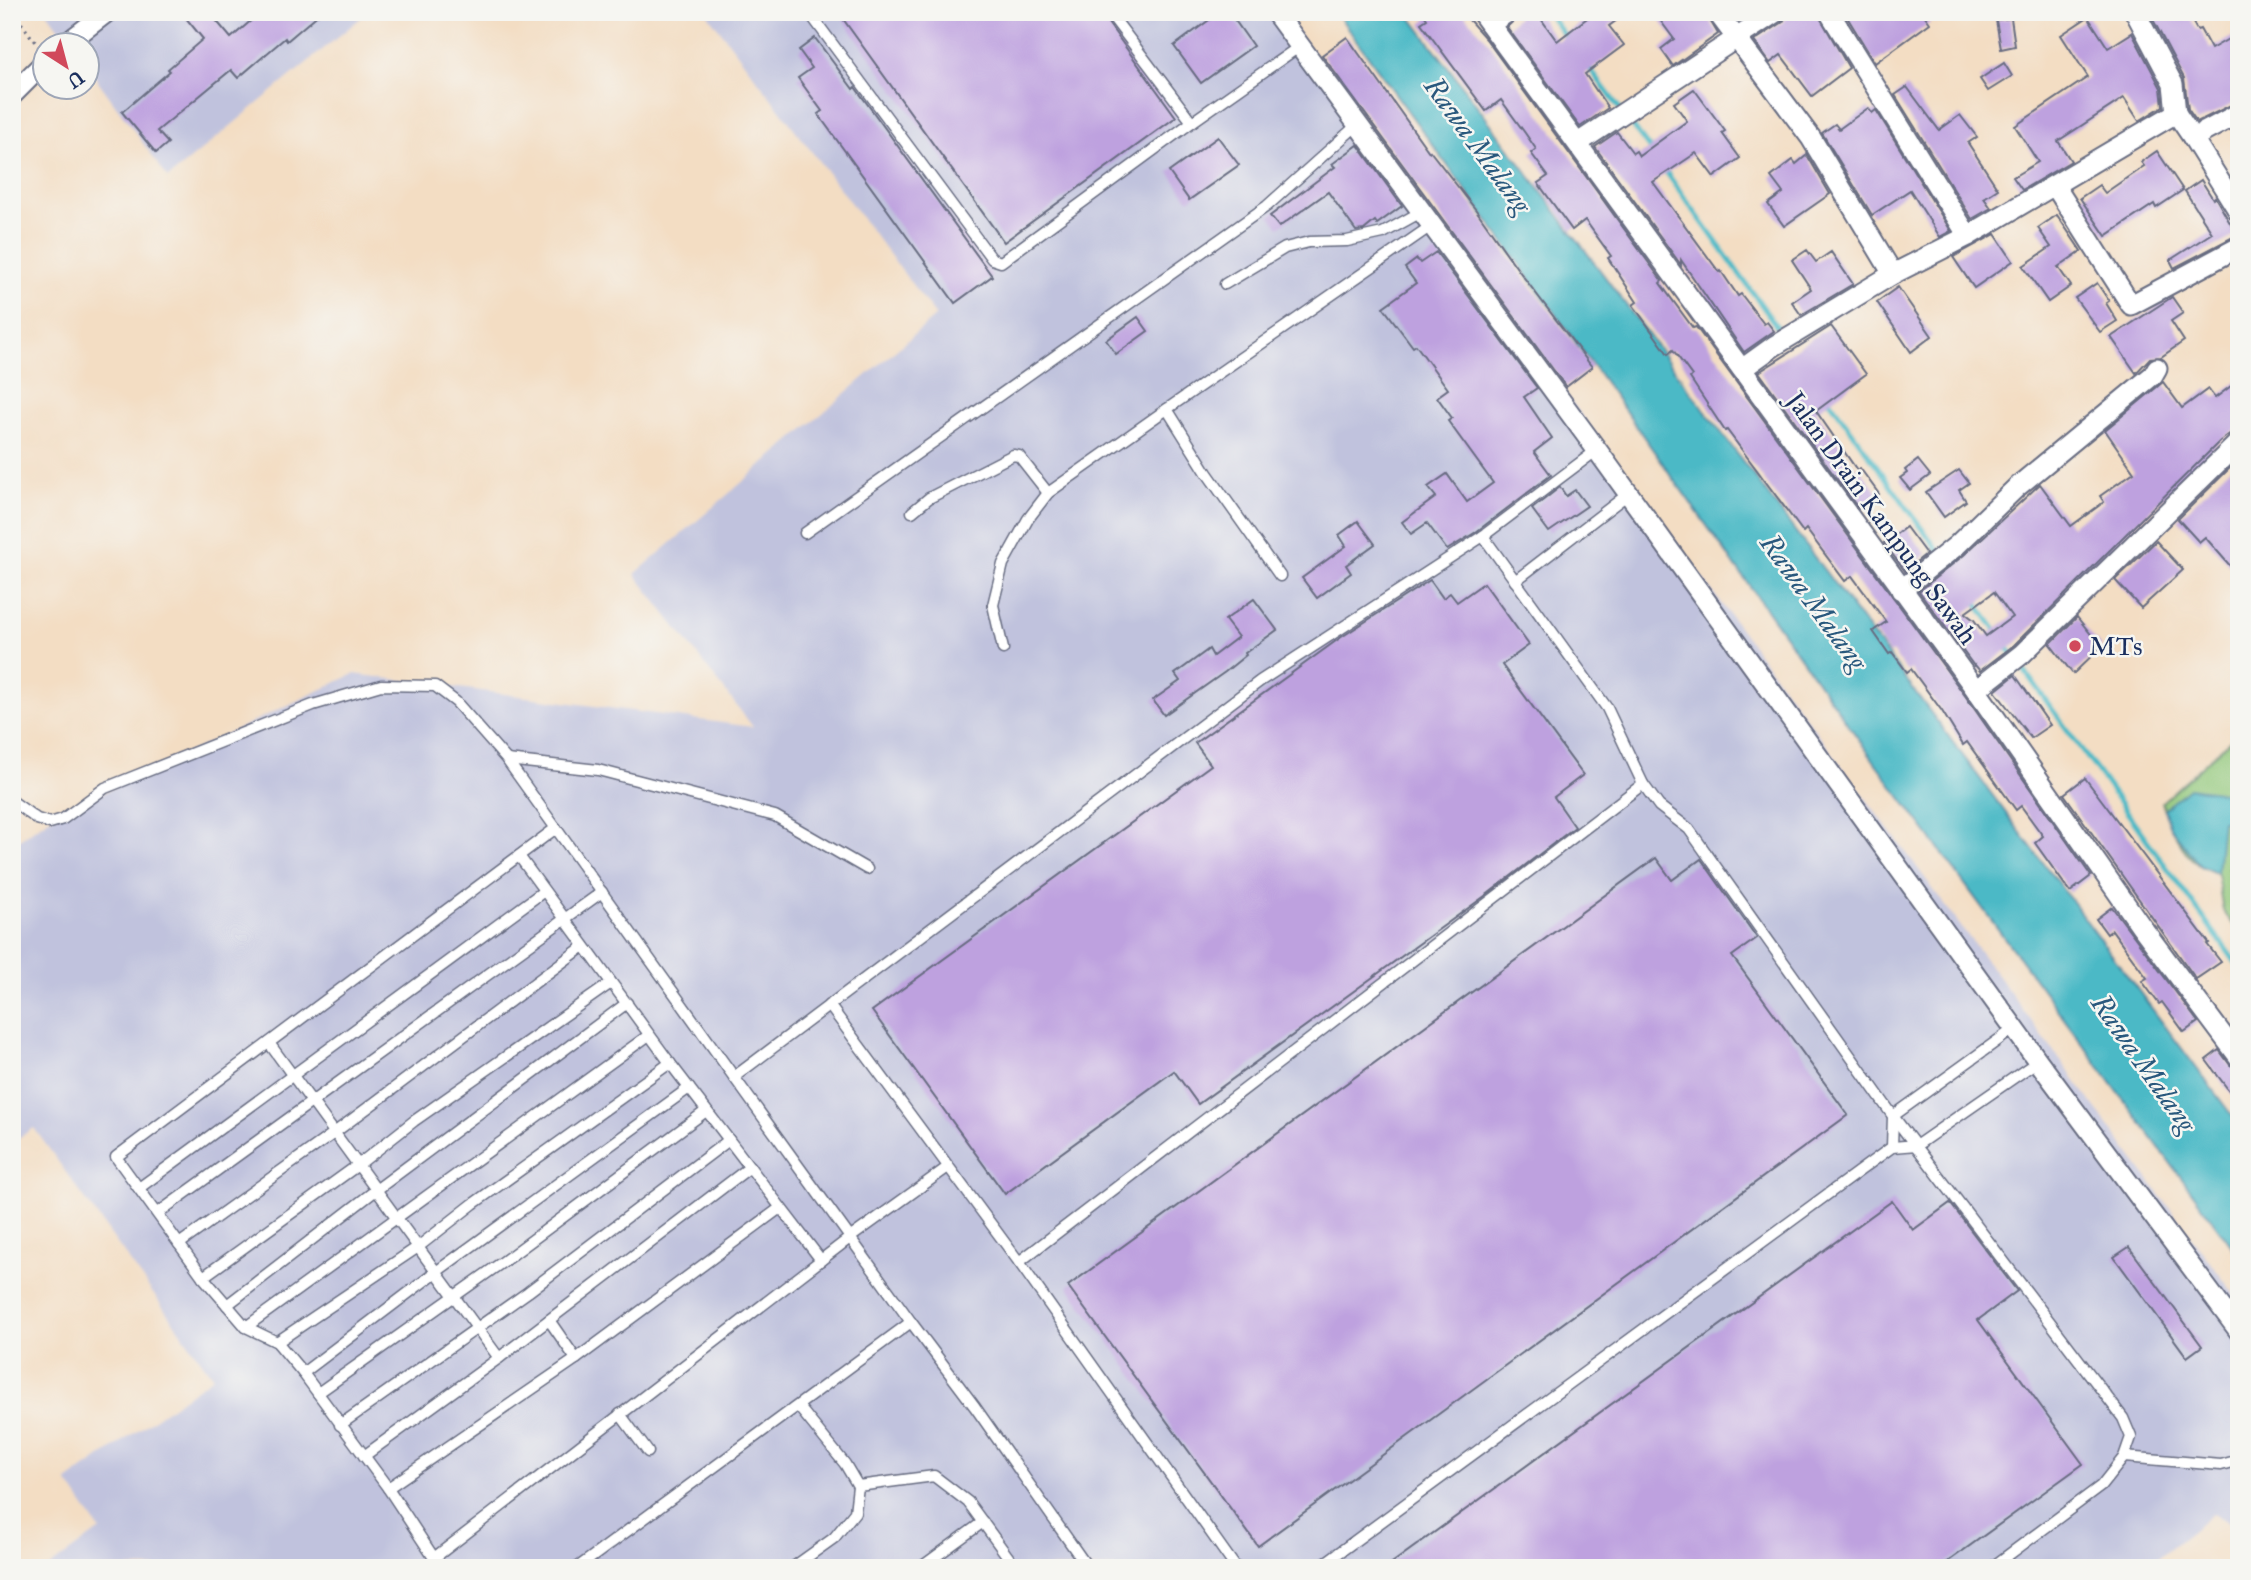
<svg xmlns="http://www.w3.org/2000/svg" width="2251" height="1580" viewBox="0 0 2251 1580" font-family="'IM FELL Great Primer',serif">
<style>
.industrial{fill:#c0c2dd}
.green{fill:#92c779;stroke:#567b6c;stroke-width:2}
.water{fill:#4bb9c6;stroke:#337492;stroke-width:2}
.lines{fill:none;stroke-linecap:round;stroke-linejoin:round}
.stream{stroke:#4bb9c6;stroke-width:5}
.building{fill:#bea1df;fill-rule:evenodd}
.service-casing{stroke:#676c81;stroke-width:13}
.minor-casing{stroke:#676c81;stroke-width:23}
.path{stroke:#676c81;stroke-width:3.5;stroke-dasharray:2 5;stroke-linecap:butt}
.service{stroke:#fff;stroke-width:10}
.minor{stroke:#fff;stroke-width:19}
.poi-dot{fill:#d1495b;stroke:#f6f6f2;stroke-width:2.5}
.labels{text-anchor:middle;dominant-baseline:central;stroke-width:5;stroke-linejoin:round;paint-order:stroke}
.street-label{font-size:26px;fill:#1b2f5e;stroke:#f6f6f2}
.poi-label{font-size:26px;fill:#1b2f5e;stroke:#f6f6f2;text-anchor:start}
.water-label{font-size:28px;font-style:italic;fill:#29587d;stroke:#f6f6f2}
</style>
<rect width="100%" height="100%" fill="#f6f6f2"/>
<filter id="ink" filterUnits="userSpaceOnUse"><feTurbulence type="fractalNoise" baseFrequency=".0143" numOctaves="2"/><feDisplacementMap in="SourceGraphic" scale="14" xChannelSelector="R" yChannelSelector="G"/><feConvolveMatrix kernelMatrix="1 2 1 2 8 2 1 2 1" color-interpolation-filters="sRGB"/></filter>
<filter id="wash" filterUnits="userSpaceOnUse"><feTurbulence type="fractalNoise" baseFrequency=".00686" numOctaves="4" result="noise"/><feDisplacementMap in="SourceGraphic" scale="28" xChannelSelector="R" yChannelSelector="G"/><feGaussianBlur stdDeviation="1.57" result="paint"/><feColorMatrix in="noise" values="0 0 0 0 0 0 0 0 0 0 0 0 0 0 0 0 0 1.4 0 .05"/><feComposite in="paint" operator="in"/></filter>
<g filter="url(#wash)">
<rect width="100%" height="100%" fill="#f3ddc3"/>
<!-- industrial -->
<g class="industrial">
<path d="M47,12h321l-200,166 -80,-111v-21l-17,-1z"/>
<path d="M706,12h576l957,1289v226l-26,-13 -68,54h-2097l52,-38 -33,-49 146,-104 -179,-249 -22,14v-298l40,-27 302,-143 399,53 -118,-153 301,-258z"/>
</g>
<!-- green -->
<path class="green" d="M2239,732v200l-16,-21 -6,-38c-5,-2 -12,-4 -17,-7 -18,-12 -32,-44 -38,-64z"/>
<!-- water -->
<g class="water">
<path d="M1336,12h71l832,1113v131l-362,-491 -278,-391z"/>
<path d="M2189,788l37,5 -1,6h5l-3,22h-5l-5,52 -17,-7 -31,-41 -5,-16z"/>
</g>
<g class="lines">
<!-- stream -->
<g class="stream">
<path d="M1547,12l21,28"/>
<path d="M1587,65l65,87"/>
<path d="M1664,169l119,166"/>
<path d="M1827,397l113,156"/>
<path d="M1975,601l23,32"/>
<path d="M2005,644l234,323"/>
</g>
</g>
<g id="blocks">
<!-- building -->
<g class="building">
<path d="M181,12h28l22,26 30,-26h60l-34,29 -2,-3 -47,40 -7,-8 -74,61 11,12 -12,10 -34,-41 48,-41 -2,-2 35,-30z"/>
<path d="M838,12h262l76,105 -172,125z"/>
<path d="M1220,12h9l24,34 -52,37 -27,-37z"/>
<path d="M1422,12h40l24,27 176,242 -2,2 33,45 3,-1 270,370 125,179 -21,16 -35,-49 8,-7 -22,-30 -5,4 -49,-68 -4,3 -21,-34 -31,-42 -4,3 -15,-20 -3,2 -16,-23 13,-9 -34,-46 -7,5 -39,-52 -3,3 -76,-102 -2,1 -35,-53 2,-2 -19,-26 -5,4 -35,-49 4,-3 -29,-44 3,-2 -26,-36 -13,10 -34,-47 10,-7 -17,-23 5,-4 -11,-16 -24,-33 -15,11 -65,-88 6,-4z"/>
<path d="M1523,12h13l21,29 38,-29h33l-19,14 15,19 -39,29 23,34 -28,19 -73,-100z"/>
<path d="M1654,12h51l13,22 -45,32 -12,-17 13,-10z"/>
<path d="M1788,12h29l32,56 -37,28 -31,-41 -11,8 -16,-22 29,-19z"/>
<path d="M1844,12h78l8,11 -55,40z"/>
<path d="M2149,12h38l10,18 3,-1 11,20 28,-16v68l-42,21 -9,-13 -4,-31z"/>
<path d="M2088,17l20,31 24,-15 29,55 2,18 -24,15 -15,-23 -66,43 13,20 -49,29 -9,-13 25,-15 -23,-36 73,-49 -27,-42z"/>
<path d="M2011,18l4,28 -14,3 -5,-29z"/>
<path d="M1347,37l82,115 1,-1 46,59 43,61 73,96 -26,20 -244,-332z"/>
<path d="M815,38l38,51 2,-2 137,189 -37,27 -137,-189 4,-3 -24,-33 14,-10 -13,-18z"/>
<path d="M2004,63l8,13 -24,15 -8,-12z"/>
<path d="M1907,87l32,43 21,-15 17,22 -9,6 30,46 -14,9 7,10 -19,11 -77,-124z"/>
<path d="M1694,89l31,42 -3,2 18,25 -26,19 -18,-24 -43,29 66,90 2,-1 17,25 3,-2 23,30 3,-2 7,9 -30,21 -63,-92v5l-86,-118 22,-15 16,21 3,-2 3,5 48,-35 -13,-18z"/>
<path d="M1868,108l4,5 4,-3 75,121 -11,6 -30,-47 -38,25 -50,-82 13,-9 4,5z"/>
<path d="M1218,137l21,28 -50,35 -20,-28z"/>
<path d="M1358,145l44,61 -25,18 -2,-3 -11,9 -8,1 -28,-39 -49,35 -9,-11 65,-49 -3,-3z"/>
<path d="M2157,151l26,39 -27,18 -2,-4 -48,32 -26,-38 19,-13 6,8 39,-27 -3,-4z"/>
<path d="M1807,155l23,39 -46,32 -16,-22 15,-11 -12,-16 22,-17 3,4z"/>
<path d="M2201,180l12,19 2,-2 22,38 -63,33 -4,-8 42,-27 -27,-42z"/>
<path d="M2057,215l24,36 -23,16 13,19 -23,16 -25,-36 28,-19 -13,-19z"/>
<path d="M1995,234l18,27 -39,27 -21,-31z"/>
<path d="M1807,250l9,12 15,-10 22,32 -52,31 -9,-13 19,-13 -19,-29z"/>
<path d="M1436,252l101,136 -13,9 28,41 -18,14 17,23 -75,57 -29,18 -20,-27 -16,11 -9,-12 34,-25 -8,-10 19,-13 20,28 26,-19 -45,-62 4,-3 -15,-21 11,-8 -32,-44 -3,2 -30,-40 33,-24 -11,-15 12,-9 3,4z"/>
<path d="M2097,283l12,18 -3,2 11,18 -17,11 -25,-34z"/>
<path d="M1898,287l34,49 -21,16 -34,-50z"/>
<path d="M2172,297l11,16 -12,8 13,20 -23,16 -11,1 -14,15 -25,-36z"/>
<path d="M1138,317l10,14 -32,23 -10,-14z"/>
<path d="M1831,326l35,48 -50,37 41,59 3,-2 19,26 -21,14 -99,-136z"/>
<path d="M2239,380v47l-19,14 -206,204 -34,26 -5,-6 -1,1 -55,-75 45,-36 76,-71 31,42 33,-24 -4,-6 34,-24 -29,-42 58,-48 19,26 26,-19 7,9zM1994,592l18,25 -26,19 -12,-16 -9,-7z"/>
<path d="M1918,460l12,15 -20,15 -10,-12 7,-5 -2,-3z"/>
<path d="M2237,461l2,2v113l-34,-39 -6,5 -21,-23z"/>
<path d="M1959,470l10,13 -10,7 7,11 -22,16 -18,-25z"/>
<path d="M1560,487l6,9 9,-6 12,16 -38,26 -17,-23z"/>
<path d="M1358,521l17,23 -29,21 5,8 -34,25 -15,-20 44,-32 -7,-11z"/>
<path d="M1906,527l20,27 -21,17 -21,-28z"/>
<path d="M2156,541l27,29 -42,38 -26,-28z"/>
<path d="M1430,580l13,18 7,-5 7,9 27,-19 45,62 -27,20 81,110 -29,22 21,30 -86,66 -291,211 -24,-33 -169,123 -133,-183 339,-246 -16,-22 145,-105z"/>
<path d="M1254,599l23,31 -32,23 1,2 -21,17 -61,43 -11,-15 27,-19 -5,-7 34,-25 4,7 25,-19 -13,-17z"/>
<path d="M2077,617l24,30 -28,27 -23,-30z"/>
<path d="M2015,675l35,50 -19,13 -36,-47z"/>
<path d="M2085,778l124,165 -2,1 14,18 -25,17 -132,-185z"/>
<path d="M1656,858l16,22 29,-21 56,79 -25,18 116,159 -590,431 -190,-260z"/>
<path d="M2112,907l86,115 -14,10 -22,-30 -3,2 -17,-23 5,-3 -35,-48 -5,4 -11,-15z"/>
<path d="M2219,1050l11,15 9,4v35l-33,-44z"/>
<path d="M1892,1201l21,29 37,-27 67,88 -39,29 105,144 -144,104h-554z"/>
<path d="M2129,1247l73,99 -15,11 -73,-100z"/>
</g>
</g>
</g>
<g filter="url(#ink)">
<use href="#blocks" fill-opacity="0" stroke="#676c81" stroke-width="2"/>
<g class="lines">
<!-- service casing -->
<g class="service-casing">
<g id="service">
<path d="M1109,12l83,110"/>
<path d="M814,19l178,240 9,3 191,-140 108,-76"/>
<path d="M1225,284l60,-36 24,-6 38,-1 36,-8 38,-21"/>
<path d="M912,512l17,-14 84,-43 6,1 29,37"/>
<path d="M805,533l462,-327 90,-81"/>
<path d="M1483,536l124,172 36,76 16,22 30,23 204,287 230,302 8,19 -7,20 -23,29 -110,82"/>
<path d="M1280,576l-73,-103 -40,-64 264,-183"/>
<path d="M1515,581l113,-87"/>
<path d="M1003,649l-10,-44 10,-41 25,-45 20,-26 119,-84"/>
<path d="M12,801l25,18 13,4 13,-4 42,-31 208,-83 68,-20 54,1 21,16 51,58"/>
<path d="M556,828l-440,329 87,120 43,50 31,15 26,31 85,115 46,70 417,-321 97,-70"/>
<path d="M2239,842l-3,27 3,12"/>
<path d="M519,856l151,207 151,197"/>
<path d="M829,1005l190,257"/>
<path d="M269,1043l230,315"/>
<path d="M734,1077l-227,-317 91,10 177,46 92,53"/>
<path d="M1892,1147l1,-31 122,-88"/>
<path d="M139,1188l405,-297"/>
<path d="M158,1213l444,-321"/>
<path d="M179,1244l155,-111 250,-187"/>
<path d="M203,1277l155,-112 56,-44 197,-138"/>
<path d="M227,1305l149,-115 251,-187"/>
<path d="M549,1320l27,39"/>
<path d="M911,1322l-177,-245 526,-396 223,-145 114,-86"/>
<path d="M246,1327l403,-292"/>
<path d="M277,1342l141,-95 55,-43 197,-141"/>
<path d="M303,1373l133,-101 253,-184"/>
<path d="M318,1393l186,-132 202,-150"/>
<path d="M620,1414l28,38"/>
<path d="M340,1425l188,-133 201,-152"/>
<path d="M364,1456l135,-98 251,-191"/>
<path d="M2124,1457l97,8 18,-5"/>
<path d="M858,1486l76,-10 34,26 48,66"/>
<path d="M388,1488l188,-129 204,-151"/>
<path d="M577,1568l334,-246 64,85 113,161"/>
<path d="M792,1568l42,-30 21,-26 3,-26 -13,-22 -47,-58"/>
<path d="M920,1568l63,-46"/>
<path d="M1236,1568l-217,-306 624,-478"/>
<path d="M1318,1568l574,-421 25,-2 121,-84"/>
</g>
</g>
<!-- minor casing -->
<g class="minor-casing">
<g id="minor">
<path d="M1275,12l322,438 441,611 201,270"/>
<path d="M1481,12l495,678 165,236 98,131"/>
<path d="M1717,12l94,126 82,136"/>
<path d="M1829,12l139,224"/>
<path d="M2135,12l38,72 3,29"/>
<path d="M1490,24l18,-12"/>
<path d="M63,46l44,-34"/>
<path d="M12,95l34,-34"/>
<path d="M2193,138l46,74"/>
<path d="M1578,143l198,-131"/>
<path d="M2055,186l76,119 108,-58"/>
<path d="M1742,369l32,-23 119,-72 75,-38 208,-123 17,25 46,-25"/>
<path d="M1901,590l55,-44 61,-59 136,-112 4,-7"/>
<path d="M1976,690l46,-36 217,-212"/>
</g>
</g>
<!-- path -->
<path class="path" d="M13,12l25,34"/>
<!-- service -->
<use href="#service" class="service"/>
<!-- minor -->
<use href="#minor" class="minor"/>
</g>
</g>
<!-- markers -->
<circle class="poi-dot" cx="2075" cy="646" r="7"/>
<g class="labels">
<!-- street labels -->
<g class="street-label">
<text transform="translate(1882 518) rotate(54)">Jalan Drain Kampung Sawah</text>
</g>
<!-- poi labels -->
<g class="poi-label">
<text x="2089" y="646">MTs</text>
</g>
<!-- water labels -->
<g class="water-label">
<text transform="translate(1478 145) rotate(54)">Rawa Malang</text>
<text transform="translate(1814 602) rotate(54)">Rawa Malang</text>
<text transform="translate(2144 1063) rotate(55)">Rawa Malang</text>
</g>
</g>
<!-- margin -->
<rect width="2251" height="1580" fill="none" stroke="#f6f6f2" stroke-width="42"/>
<!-- north arrow -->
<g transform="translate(66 66) rotate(144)"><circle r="33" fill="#f6f6f2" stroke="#9ea6b7" stroke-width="2"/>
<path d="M0-5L12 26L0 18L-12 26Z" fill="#d1495b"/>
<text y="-10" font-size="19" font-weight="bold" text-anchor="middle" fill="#1b2f5e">U</text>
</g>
</svg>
